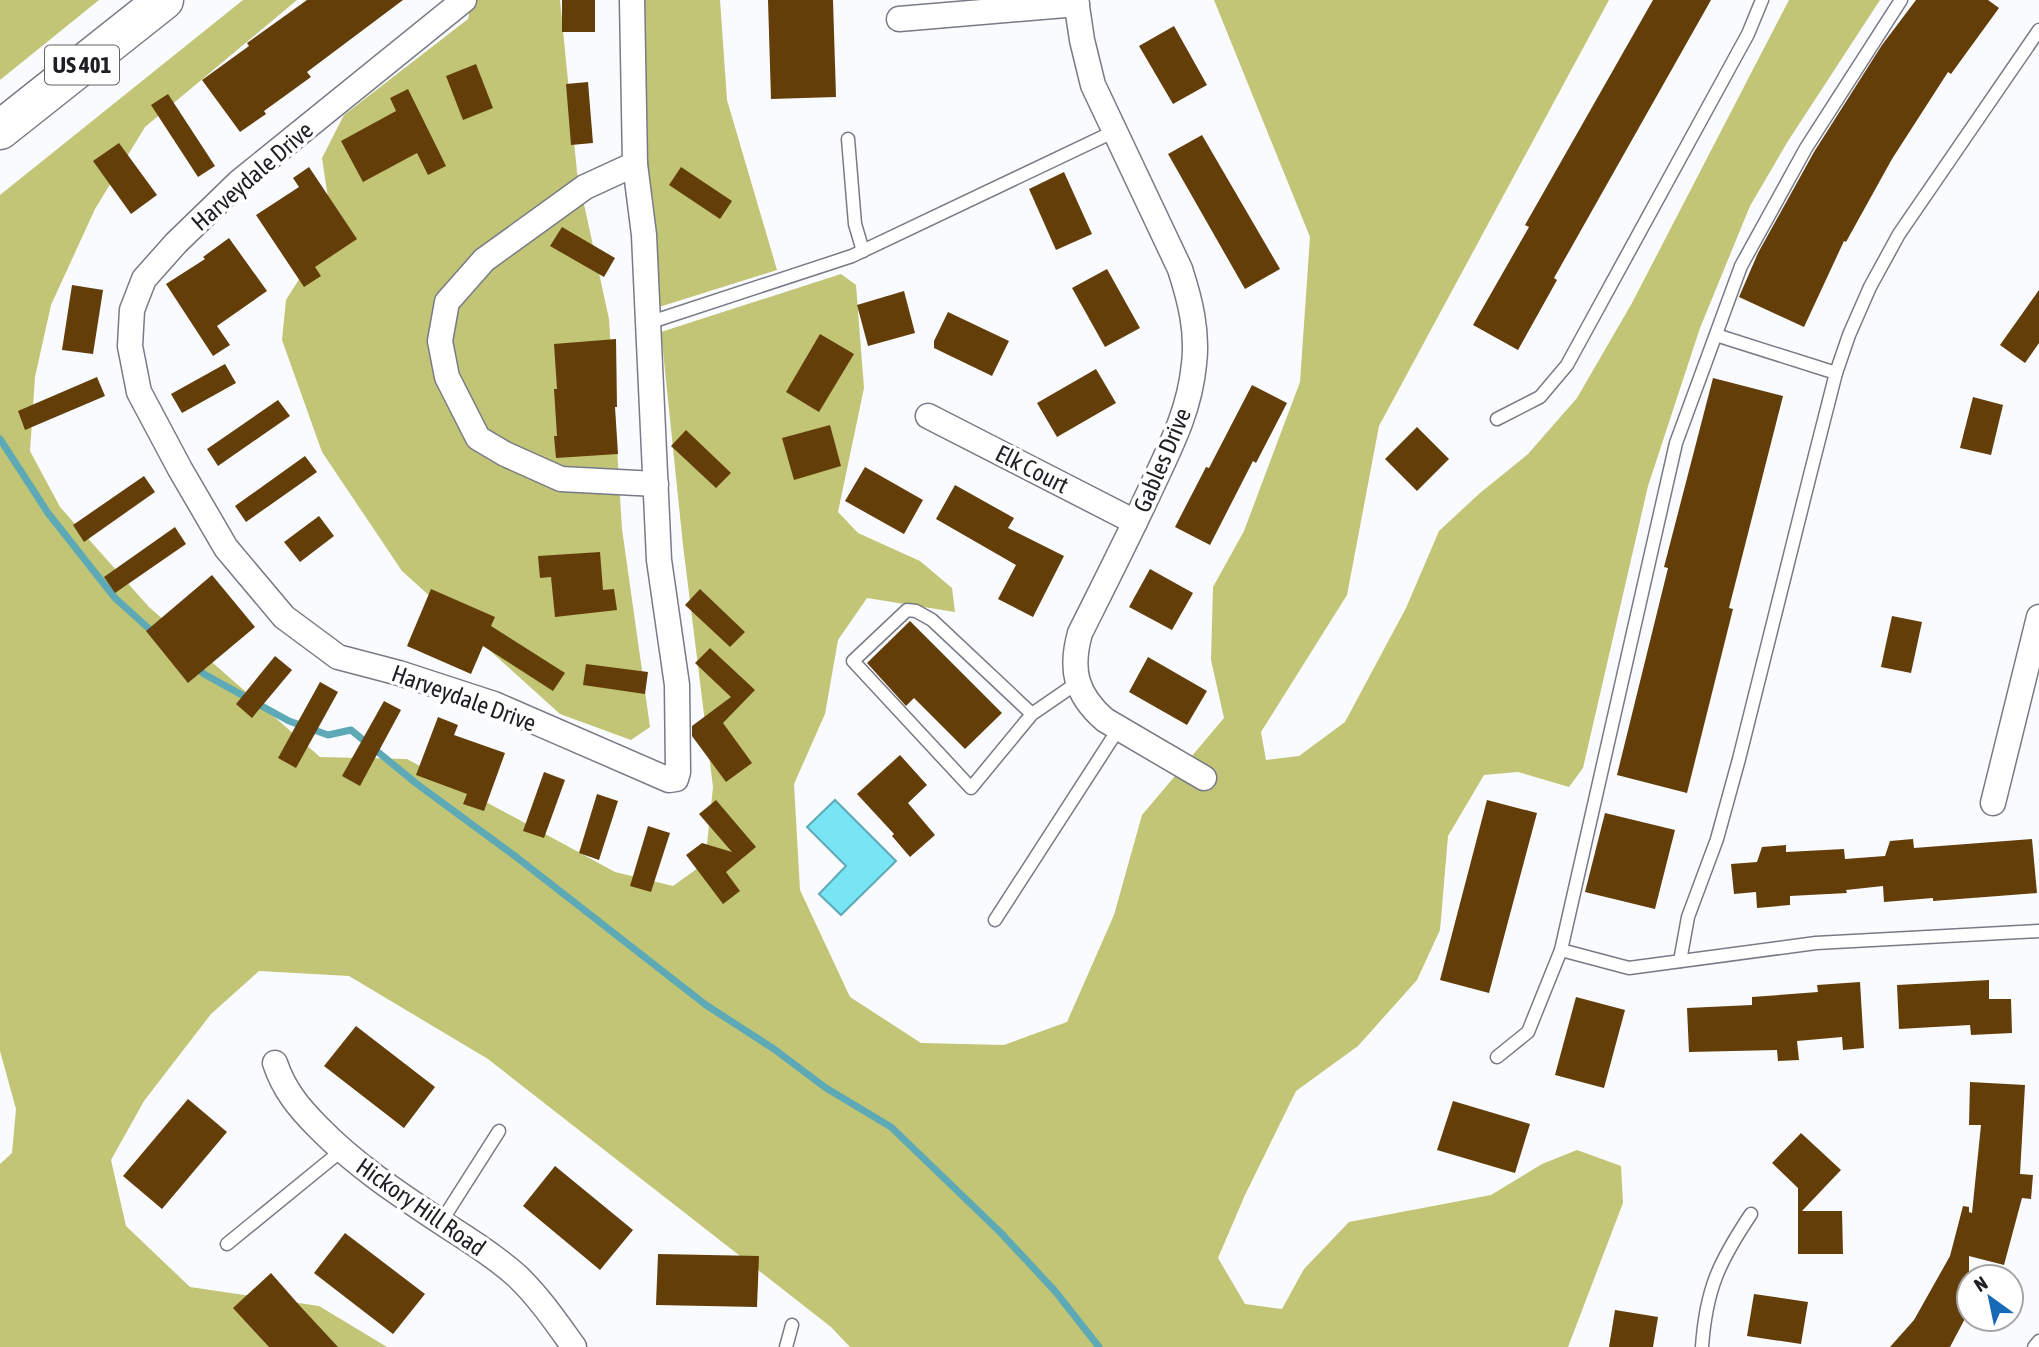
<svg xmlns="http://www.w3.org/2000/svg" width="2039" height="1347" viewBox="0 0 2039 1347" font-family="'Asap Condensed',sans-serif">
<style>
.forest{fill:#c1c575}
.water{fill:#78e5f5;stroke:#5daab6;stroke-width:2}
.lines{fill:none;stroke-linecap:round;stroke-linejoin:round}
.stream{stroke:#5daab6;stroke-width:7}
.building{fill:#643e09}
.lane-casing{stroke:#787b85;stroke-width:15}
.street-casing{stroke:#787b85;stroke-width:27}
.primary-casing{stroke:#787b85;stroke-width:41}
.lane{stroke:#fff;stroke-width:12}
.street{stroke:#fff;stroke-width:24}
.primary{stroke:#fff;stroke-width:38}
.labels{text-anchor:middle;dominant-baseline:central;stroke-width:7;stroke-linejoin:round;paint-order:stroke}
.shield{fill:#fff;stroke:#626265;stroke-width:2}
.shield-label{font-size:23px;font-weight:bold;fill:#1e1f23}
.street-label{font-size:24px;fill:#1e1f23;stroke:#fff}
</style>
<rect width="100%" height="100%" fill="#f9fbff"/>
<!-- forest -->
<g class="forest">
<path d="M0,0h99l-99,80z"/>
<path d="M243,0h54l-152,127 -50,82 -44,96 -16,72 -5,74 30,56 89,100 171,150 87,2 208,113 58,14 32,-23 8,-76 -30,-242 -22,-213 180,-58 15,11 8,103 -26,124 20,21 62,28 32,27 3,24 -88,-14 -29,42 -13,74 -31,70 6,106 50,107 71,46 83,2 63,-23 47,-107 28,-100 82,-97 -13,-58 2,-73 31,-56 56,-149 10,-145 -96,-237h395l-230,426 -32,169 -86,137 5,28 33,-4 46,-34 61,-114 33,-77 41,-38 48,-39 49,-56 55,-95 157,-303h91l-92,141 -38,65 -50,122 -52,158 -65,282 -14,19 -51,-15 -34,3 -36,61 -8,94 -23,50 -59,66 -62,45 -51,104 -27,63 27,46 37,5 22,-40 45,-47 142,-27 51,-31 35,-14 44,16 2,37 -55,144h-718l-19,-20 -343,-268 -139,-83 -90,-5 -48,43 -67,87 -33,59 15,66 64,61 129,19 68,41h-387v-183l12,-11 4,-44 -16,-58v-856z"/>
<path d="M472,0h88l17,172 32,147 13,210 28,198 -19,13 -71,-26 -158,-143 -80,-119 -40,-112 4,-40 34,-54 11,-28 -9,-60 22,-43 124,-96z"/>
<path d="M643,0h77l7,100 50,170 -121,38 -3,-109 -10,-41z"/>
</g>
<!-- water -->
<path class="water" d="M835,800l61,61 -55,54 -22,-21 27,-28 -39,-39z"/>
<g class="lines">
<!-- stream -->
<g class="stream">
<path d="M0,439l48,74 67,85 41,37"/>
<path d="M195,667l9,7 85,47 39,14 23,-5 66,54 98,72 191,149 68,44 52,39 65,39 109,105 55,59 44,56"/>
</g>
</g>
<!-- building -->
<g class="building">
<path d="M307,0h96l-96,72 4,5 -47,34 2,3 -26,18 -38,-52 47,-34 -2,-3z"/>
<rect x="562" y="0" width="33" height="32"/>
<path d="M768,0h65l3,97 -65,2z"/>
<path d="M1653,0h58l-157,278 3,2 -39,70 -45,-25 56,-98 -4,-2z"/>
<path d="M1916,0h72l11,8 -48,66 -3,-2 -56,87 -46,83 -2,-1 -40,86 -65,-30 19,-44 56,-101 68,-107z"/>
<path d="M1174,26l33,59 -34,19 -34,-58z"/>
<path d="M476,64l17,44 -30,12 -17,-44z"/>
<path d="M588,82l5,61 -22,2 -5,-61z"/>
<path d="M408,89l38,77 -18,9 -11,-22 -54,29 -22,-41 55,-30 -6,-13z"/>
<path d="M168,94l47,72 -17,11 -47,-72z"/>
<path d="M1202,135l78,134 -35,20 -77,-135z"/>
<path d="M119,143l38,52 -26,19 -38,-53z"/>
<path d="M309,167l48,72 -42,28 6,9 -17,11 -48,-72 43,-28 -6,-9z"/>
<path d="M681,167l51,34 -12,18 -51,-34z"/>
<path d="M1064,172l28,62 -36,16 -27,-61z"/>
<path d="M562,227l53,31 -11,19 -54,-31z"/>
<path d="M229,238l38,53 -50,35 13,19 -17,11 -47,-72 39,-25 -2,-2z"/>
<path d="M1107,269l33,59 -35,19 -33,-59z"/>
<path d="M72,285l31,5 -10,64 -31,-4z"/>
<path d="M2039,290v53l-14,20 -25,-18z"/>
<path d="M904,291l11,42 -47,13 -11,-41z"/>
<path d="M948,312l61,29 -17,35 -58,-28v-7z"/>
<path d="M820,334l34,20 -35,58 -33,-20z"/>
<path d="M616,339l1,68h-2l3,47 -62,4 -2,-22h3l-3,-47h3l-3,-45z"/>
<path d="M225,364l11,19 -54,30 -11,-19z"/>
<path d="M1096,369l20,34 -59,34 -20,-34z"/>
<path d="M97,377l8,19 -80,34 -7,-19z"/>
<path d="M1713,378l70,18 -54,212 4,1 -46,184 -70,-18 51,-207 -4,-1z"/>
<path d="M1252,385l35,18 -31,60 -3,-2 -43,84 -35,-18 31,-60 3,1z"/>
<path d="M1973,397l30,8 -12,50 -31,-7z"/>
<path d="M278,400l12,16 -72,50 -11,-17z"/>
<path d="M830,425l11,41 -47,14 -12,-42z"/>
<path d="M1417,427l32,32 -32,32 -32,-32z"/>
<path d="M686,430l45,43 -15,15 -45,-42z"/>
<path d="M305,456l12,16 -71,50 -11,-16z"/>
<path d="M865,467l58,33 -19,34 -59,-33z"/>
<path d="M144,476l11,16 -71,50 -11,-17z"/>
<path d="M955,485l59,33 -6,10 56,28 -31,61 -35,-18 18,-34 -80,-46z"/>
<path d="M319,516l15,20 -34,26 -16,-20z"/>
<path d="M175,527l11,17 -71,49 -11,-16z"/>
<path d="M600,552l3,38 11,-1 3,21 -62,7 -4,-40 -11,1 -2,-22z"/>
<path d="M1150,569l43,24 -21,37 -43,-23z"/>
<path d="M212,575l43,52 -67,56 -42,-52z"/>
<path d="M431,589l64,28 -4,9 74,47 -12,18 -70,-45 -12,28 -64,-28z"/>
<path d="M700,589l45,43 -15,15 -45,-42z"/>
<path d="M1892,616l30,6 -11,51 -30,-6z"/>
<path d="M910,621l92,92 -37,36 -51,-51 -8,8 -39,-43z"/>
<path d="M710,648l45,42 -32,33 29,40 -26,19 -34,-46v-10l39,-29 -36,-34z"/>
<path d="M275,656l17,14 -40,48 -16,-14z"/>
<path d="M1148,657l59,34 -20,34 -58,-33z"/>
<path d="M586,664l62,8 -3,22 -62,-9z"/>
<path d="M320,682l18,10 -42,76 -18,-10z"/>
<path d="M384,701l17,9 -41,76 -18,-10z"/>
<path d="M438,717l20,8 -4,10 51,18 -21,58 -21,-7 4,-10 -51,-19z"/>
<path d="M900,755l27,30 -19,18 27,32 -25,22 -18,-21 2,-2 -37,-40z"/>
<path d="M544,772l21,8 -21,58 -21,-7z"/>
<path d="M597,794l21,7 -19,59 -20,-7z"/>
<path d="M716,800l40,47 -30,25 14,19 -17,13 -37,-49 16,-12 30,9 -33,-38z"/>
<path d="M1487,800l50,13 -48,180 -49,-13z"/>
<path d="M1605,813l70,17 -20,79 -70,-17z"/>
<path d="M648,826l22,7 -19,59 -21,-6z"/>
<path d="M1913,839l1,9 118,-9 5,54 -104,8v-3l-49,4 -1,-16 -37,4 1,3 -57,3v9l-33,3 -1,-16 -22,2 -3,-30 26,-2 5,-15 24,-2v7l58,-3 1,10 40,-3 5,-15z"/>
<path d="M1989,980v19h22l1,34 -41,2 -1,-10 -71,4 -2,-44z"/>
<path d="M1860,982l4,66 -21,2 -1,-13 -45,4 2,19 -21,1 -1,-11 -88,2 -2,-44 65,-3v-8l66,-5 -1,-7z"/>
<path d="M1576,997l49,13 -21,78 -49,-13z"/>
<path d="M356,1026l79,61 -31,41 -80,-62z"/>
<path d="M1970,1082l55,3 -5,89 13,1 -2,24 -9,-1 -18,67 -35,-9v55l-19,36h-60l24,-27 36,-64 13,-50 6,1v5l3,1 9,-88h-12z"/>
<path d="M188,1099l39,33 -65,77 -39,-33z"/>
<path d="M1453,1101l77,23 -15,49 -78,-23z"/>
<path d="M1801,1133l40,37 -39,41h40l1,43h-45v-66l-26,-25z"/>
<path d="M555,1166l78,64 -33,40 -77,-64z"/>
<path d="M345,1233l80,61 -32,40 -79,-61z"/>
<path d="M658,1254l101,2 -2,51 -101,-2z"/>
<path d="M271,1273l29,33 38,41h-69l-36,-39z"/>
<path d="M1754,1294l54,8 -7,42 -54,-8z"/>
<path d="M1615,1310l43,7 -5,30h-44z"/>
</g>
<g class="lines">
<!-- lane casing -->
<g class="lane-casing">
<g id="lane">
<path d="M848,139l7,85 8,27"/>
<path d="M648,323l204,-67 263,-125"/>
<path d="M1716,335l120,38"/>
<path d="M1497,419l43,-22 27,-32 181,-331 14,-34"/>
<path d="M1032,714l-100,-94 -16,-9 -9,-1 -54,51 118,127 61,-74 45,-31"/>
<path d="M995,920l124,-192"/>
<path d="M1561,950l68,18 187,-25 223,-12"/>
<path d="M1680,961l8,-44 29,-78 22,-80 71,-284 26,-102 13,-38 21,-48 29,-53 140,-204"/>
<path d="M1497,1057l31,-25 33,-82 115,-507 65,-177 65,-118 95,-148"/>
<path d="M441,1222l58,-91"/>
<path d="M227,1244l114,-93"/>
<path d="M786,1347l6,-22"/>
<path d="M1702,1347c4,-58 17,-85 49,-133"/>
<path d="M2034,1347l5,-6"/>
</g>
</g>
<!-- street casing -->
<g class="street-casing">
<g id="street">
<path d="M464,0l-225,182 -63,61 -32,36 -12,31 -2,36 9,46 41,77 46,79 58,69 54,40 61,16 95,31 175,76 7,-1 2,-7 -1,-87 -18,-125 -15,-325 -9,-71 -3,-164"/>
<path d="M1076,0l6,40 11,45 87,184c10,31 18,62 14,95 -4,44 -22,80 -41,120 -23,50 -48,99 -73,149 -10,36 -5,61 25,87l99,58"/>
<path d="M899,19l178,-15"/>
<path d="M635,164l-50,23 -101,73 -37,42 -7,39 7,36 31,61 27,16 56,25 95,5"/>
<path d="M928,416l207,106"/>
<path d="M1993,803l46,-186"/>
<path d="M275,1063c9,27 24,45 44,65 38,39 83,68 128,98 24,15 49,31 70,50 22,21 39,46 57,71"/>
</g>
</g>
<!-- primary casing -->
<g class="primary-casing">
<path id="primary" d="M0,130l164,-130"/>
</g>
<!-- lane -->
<use href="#lane" class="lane"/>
<!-- street -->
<use href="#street" class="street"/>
<!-- primary -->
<use href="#primary" class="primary"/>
</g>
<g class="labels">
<!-- shield labels -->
<rect class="shield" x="45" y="45.5" width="74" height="39" rx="5"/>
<g class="shield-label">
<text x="82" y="65">US 401</text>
</g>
<!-- street labels -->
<g class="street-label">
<text transform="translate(252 176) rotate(-41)">Harveydale Drive</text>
<text transform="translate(1162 460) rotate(-67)">Gables Drive</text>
<text transform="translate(1032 469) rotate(27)">Elk Court</text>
<text transform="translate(464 698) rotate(20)">Harveydale Drive</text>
<text transform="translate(421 1207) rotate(35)">Hickory Hill Road</text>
</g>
</g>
<!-- north arrow -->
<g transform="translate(1990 1298) rotate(327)"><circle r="33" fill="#ffffff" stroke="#a5a5a7" stroke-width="2"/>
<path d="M0-5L12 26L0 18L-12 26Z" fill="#166ab8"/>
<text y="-10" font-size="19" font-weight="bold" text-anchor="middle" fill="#1e1f23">N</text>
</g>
</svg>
